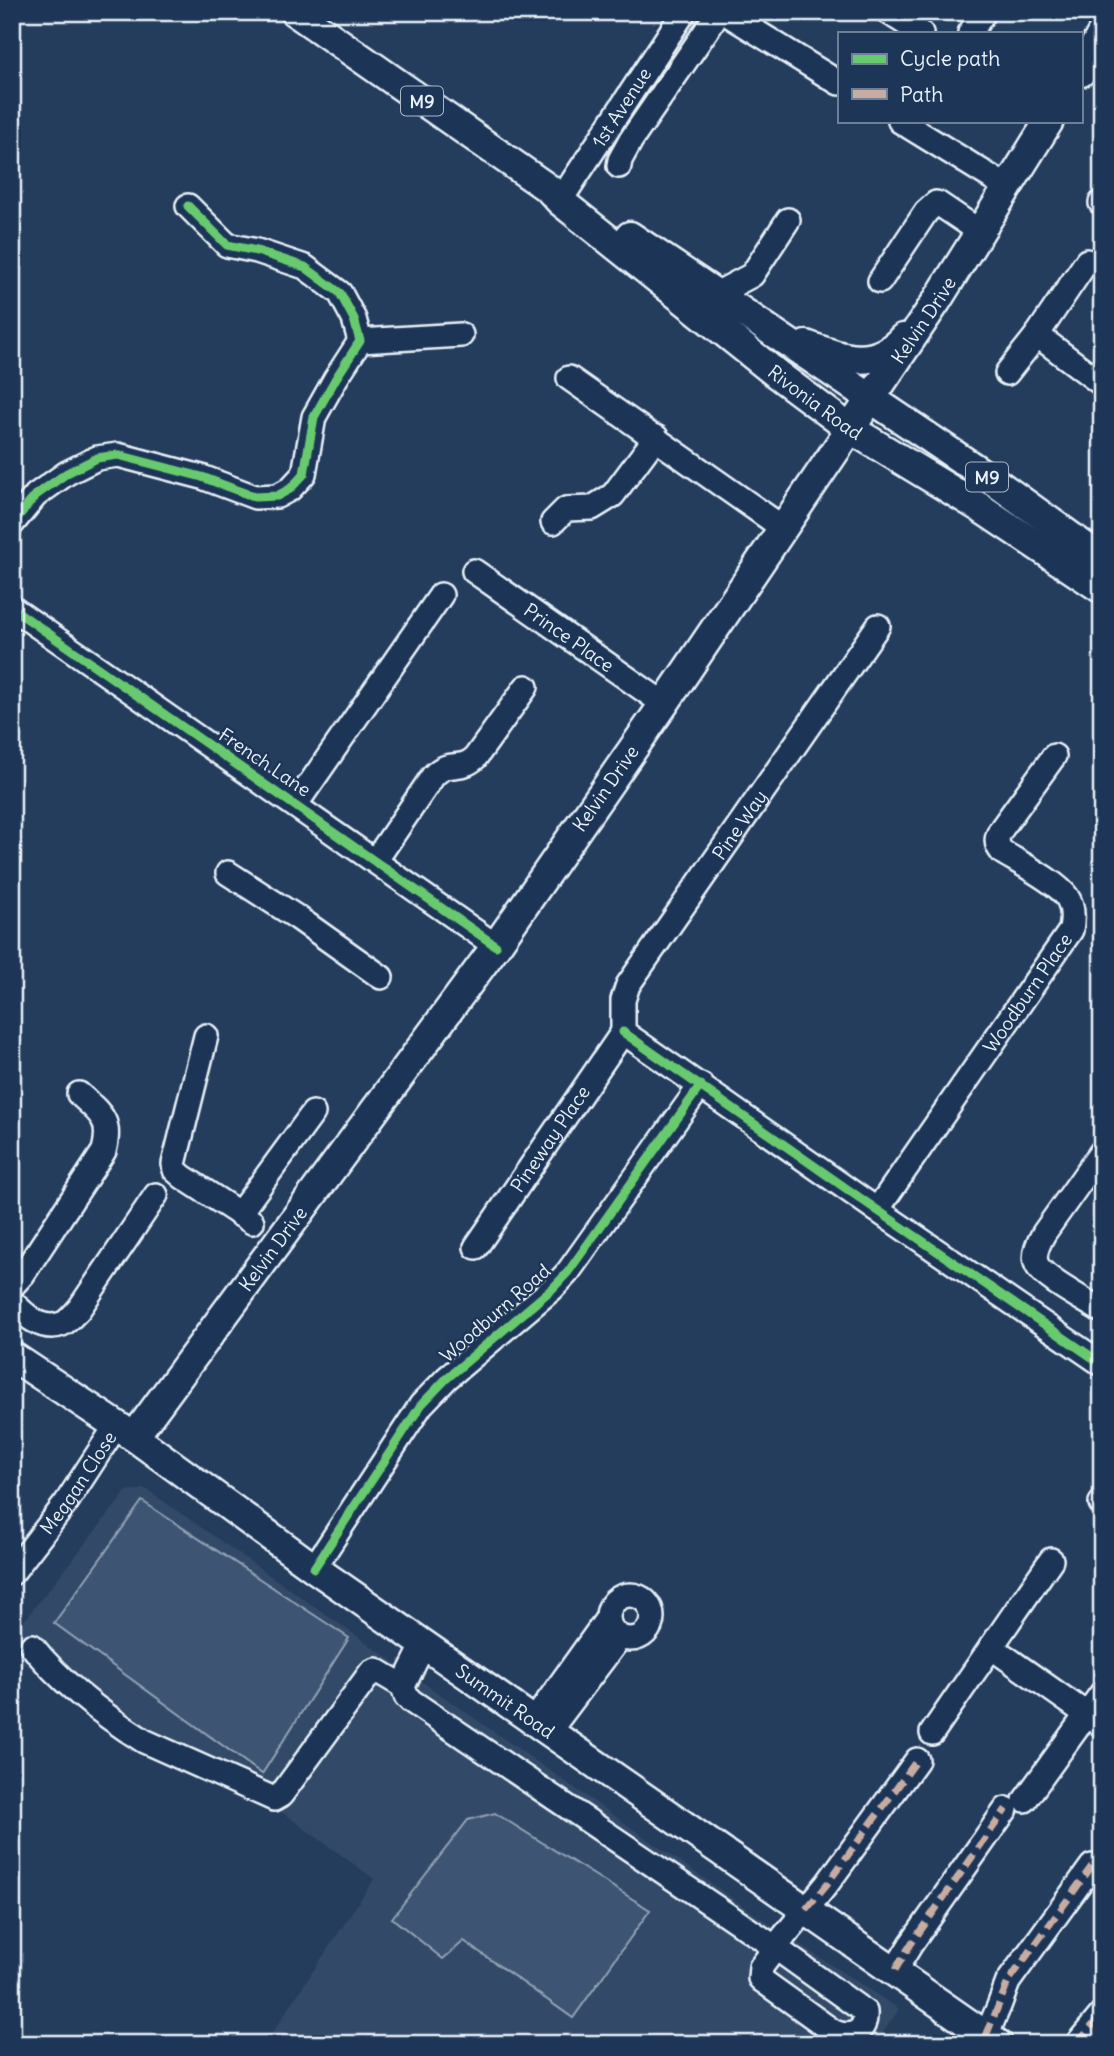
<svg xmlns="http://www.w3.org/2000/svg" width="1114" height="2056" viewBox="0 0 1114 2056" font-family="Delius,sans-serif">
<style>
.built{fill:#334a68}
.green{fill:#3e5472;stroke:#93a2b5;stroke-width:2}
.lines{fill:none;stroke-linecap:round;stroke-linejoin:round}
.minor-casing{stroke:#e8f1f8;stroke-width:28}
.major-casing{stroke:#e8f1f8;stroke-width:33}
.minor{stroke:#1d3557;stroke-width:23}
.major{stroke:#1d3557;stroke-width:28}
.quiet{stroke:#c7aca2;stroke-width:7;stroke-dasharray:14 7;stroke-linecap:butt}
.cycleway-casing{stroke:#1d3557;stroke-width:13}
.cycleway{stroke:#67ca6e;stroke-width:9}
.labels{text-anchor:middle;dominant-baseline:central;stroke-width:5;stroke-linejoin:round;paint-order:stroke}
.shield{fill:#1d3557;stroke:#abb9c8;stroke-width:2}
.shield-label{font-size:18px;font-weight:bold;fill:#e8f1f8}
.street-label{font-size:19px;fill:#e8f1f8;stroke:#1d3557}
</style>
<rect width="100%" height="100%" fill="#253d5d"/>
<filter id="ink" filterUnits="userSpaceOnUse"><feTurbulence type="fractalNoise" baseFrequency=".0143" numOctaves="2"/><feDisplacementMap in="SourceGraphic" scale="14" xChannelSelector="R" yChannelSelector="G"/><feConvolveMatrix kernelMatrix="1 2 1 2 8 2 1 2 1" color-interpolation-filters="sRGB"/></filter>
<g filter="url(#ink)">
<!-- built -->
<path class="built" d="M146,1489l639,446 114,74 -24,35h-610l109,-165 -99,-72 -123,-55 -140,-97v-19l115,-145z"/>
<!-- green -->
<g class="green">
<path d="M142,1501l207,137 -87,136 -208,-151z"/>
<path d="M495,1813l155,97 -77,108 -109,-77 -21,18 -51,-41 76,-98z"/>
</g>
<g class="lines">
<!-- minor casing -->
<g class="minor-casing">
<g id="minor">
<path d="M724,12l115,71"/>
<path d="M888,12l33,21"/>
<path d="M970,33l14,-21"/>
<path d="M900,121l107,66"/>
<path d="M619,166l1,-6 11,-20 88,-128"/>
<path id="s1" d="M560,201l124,-189"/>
<path d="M1101,203l1,-1"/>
<path d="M880,281l46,-69 10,-9 3,1 40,27"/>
<path d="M718,293l34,-18 36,-55"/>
<path d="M1037,335l65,49"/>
<path d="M360,341l101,-6"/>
<path d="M1007,373l30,-38 50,-74"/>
<path d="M569,378l214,150"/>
<path d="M553,522l13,-13 26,-1 21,-13 43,-58"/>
<path d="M12,524l24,-29 31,-22 30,-15 21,-3 84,22 53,20 22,-1 13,-7 14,-15 10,-57 22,-39 24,-37 -6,-22 -14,-26 -35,-26 -48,-16 -30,-6 -39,-39"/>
<path id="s2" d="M474,571l190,133"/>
<path d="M12,608c162,112 323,225 484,338"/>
<path d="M296,804l145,-209"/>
<path d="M375,861l58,-85c16,-17 26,-4 42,-18l51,-71"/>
<path d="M228,873l70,45 83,59"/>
<path d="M623,1032l254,178 225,154"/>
<path id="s3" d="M623,1032v-32l5,-15 250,-359"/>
<path d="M206,1036l-32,128 1,6 8,7 69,45"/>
<path d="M1102,1151l-58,82c-5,9 -12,22 -7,32 7,14 50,36 65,46"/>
<path id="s4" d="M877,1210l194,-280c2,-11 2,-24 -4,-33 -10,-15 -49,-35 -65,-45 -7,-9 -6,-15 0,-24l52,-72"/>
<path d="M239,1214l74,-101"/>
<path id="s5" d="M476,1247l147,-215"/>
<path d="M12,1286l11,-12 81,-123c8,-31 -3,-37 -25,-57"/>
<path d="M12,1302c13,13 30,30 50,22 6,-2 12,-10 17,-15l77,-114"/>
<path d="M1101,1503l1,-1"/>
<path d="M314,1568l107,-163 26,-27 106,-90 15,-16 133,-187"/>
<path id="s6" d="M12,1573l54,-70 50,-77"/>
<circle cx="630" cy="1617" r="22"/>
<path d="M424,1644l-21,42 3,10 5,5 365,247 82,59 7,5c2,20 -14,27 -31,20l-71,-51 -3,-3 1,-11 24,-32 42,-51 90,-124"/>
<path d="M32,1646c30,38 71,69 112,95l130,58 7,-4 90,-123 5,-2 27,16"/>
<path d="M991,1647l111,78"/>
<path d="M534,1721l73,-102"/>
<path d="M549,1731l71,-94"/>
<path d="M932,1733l119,-173"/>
<path d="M1025,1800l77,-107"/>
<path d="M895,1970l16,-26 95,-135"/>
<path d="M980,2044l6,-8 13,-30 9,-24 84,-116"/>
<path d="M1077,2044l25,-30"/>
</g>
</g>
<!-- major casing -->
<g class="major-casing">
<g id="major">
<path id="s7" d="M295,12l254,177 11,12 218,174 71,53 130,79 123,82"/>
<path d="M1081,72l21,-39"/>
<path d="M630,236l365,246 107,77"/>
<path d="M806,345c36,13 68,26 97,-7"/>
<path id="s8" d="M12,1356l122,81 180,131 684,476"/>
<path id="s9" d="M134,1437l362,-491 168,-242 272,-402 113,-181"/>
</g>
</g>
<!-- minor -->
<use href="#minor" class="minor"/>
<!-- major -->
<use href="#major" class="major"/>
<!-- quiet -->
<g class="quiet">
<path d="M806,1909l21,-25 90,-124"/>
<path d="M895,1970l16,-26 95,-135"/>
<path d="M986,2036l22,-54 84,-116"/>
<path d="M1077,2044l25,-30"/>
</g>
<!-- cycleway casing -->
<g class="cycleway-casing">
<g id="cycleway">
<path d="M12,524l24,-29 31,-22 30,-15 21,-3 84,22 53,20 22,-1 13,-7 14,-15 10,-57 22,-39 24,-37 -6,-22 -14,-26 -35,-26 -48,-16 -30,-6 -39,-39"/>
<path d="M12,608c162,112 323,225 484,338"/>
<path d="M623,1032l254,178 225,154"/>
<path d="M314,1568l107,-163 26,-27 106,-90 15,-16 133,-187"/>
</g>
</g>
<!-- cycleway -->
<use href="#cycleway" class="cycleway"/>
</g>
</g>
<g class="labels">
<!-- shield labels -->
<g class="shield">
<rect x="401" y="86.5" width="42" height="29" rx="5"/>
<rect x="966" y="462.5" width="42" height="29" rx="5"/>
</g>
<g class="shield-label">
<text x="422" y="101">M9</text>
<text x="987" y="477">M9</text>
</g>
<!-- street labels -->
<g class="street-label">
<text stroke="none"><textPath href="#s1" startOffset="112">1st Avenue</textPath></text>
<text stroke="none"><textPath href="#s9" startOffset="1368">Kelvin Drive</textPath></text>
<text stroke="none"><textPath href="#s7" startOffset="651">Rivonia Road</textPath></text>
<text stroke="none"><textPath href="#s2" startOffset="116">Prince Place</textPath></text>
<text transform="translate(265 762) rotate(34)">French Lane</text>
<text stroke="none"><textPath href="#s9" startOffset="802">Kelvin Drive</textPath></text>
<text stroke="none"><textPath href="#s3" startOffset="243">Pine Way</textPath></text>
<text stroke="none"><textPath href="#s4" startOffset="264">Woodburn Place</textPath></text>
<text stroke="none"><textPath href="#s5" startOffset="131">Pineway Place</textPath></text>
<text stroke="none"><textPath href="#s9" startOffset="234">Kelvin Drive</textPath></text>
<text transform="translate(495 1313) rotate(-41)">Woodburn Road</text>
<text stroke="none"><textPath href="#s6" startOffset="112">Meggan Close</textPath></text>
<text stroke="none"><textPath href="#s8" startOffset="602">Summit Road</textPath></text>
</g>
</g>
<!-- margin -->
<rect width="1114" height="2056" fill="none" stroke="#1d3557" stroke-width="42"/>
<rect x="21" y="21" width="1072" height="2014" fill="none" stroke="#e8f1f8" stroke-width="2.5" filter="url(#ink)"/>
<!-- legend -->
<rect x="838" y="32" width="245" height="91" fill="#1d3557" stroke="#6e8097" stroke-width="2"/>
<rect x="852" y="54" width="35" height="10" fill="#67ca6e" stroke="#6e8097" stroke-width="2"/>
<text x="900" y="66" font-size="21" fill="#e8f1f8">Cycle path</text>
<rect x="852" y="89" width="35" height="10" fill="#c7aca2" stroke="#6e8097" stroke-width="2"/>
<text x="900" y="102" font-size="21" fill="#e8f1f8">Path</text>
</svg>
